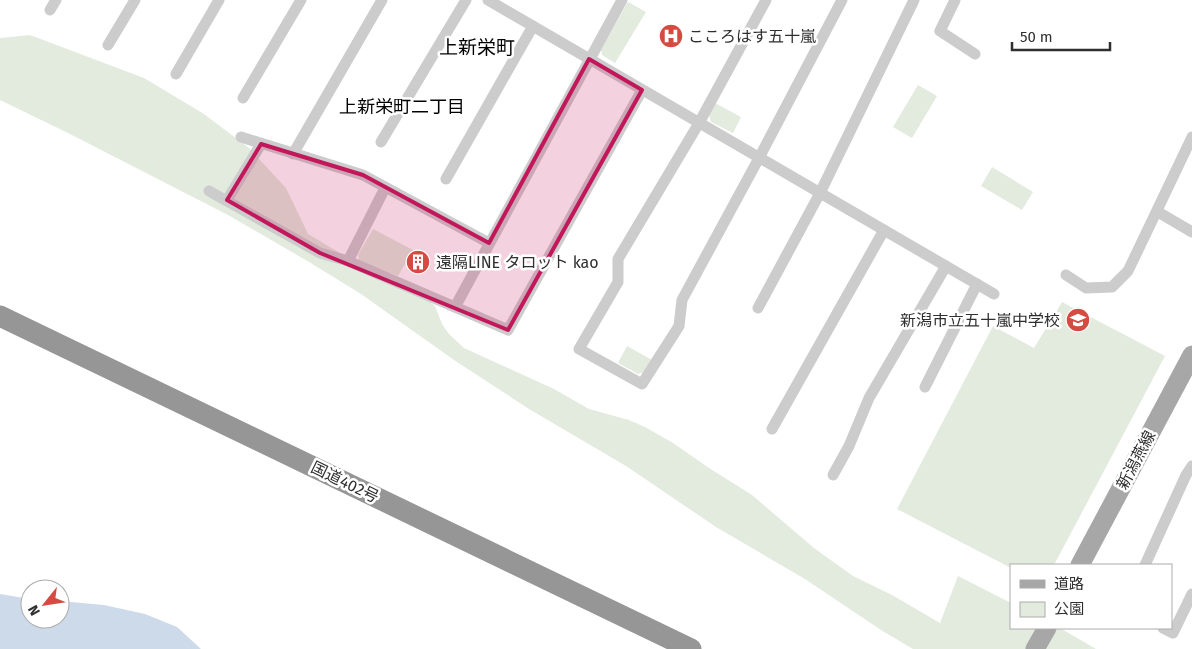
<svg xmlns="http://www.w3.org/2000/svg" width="1192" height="649" viewBox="0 0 1192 649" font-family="'Fira Sans','Noto Sans JP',sans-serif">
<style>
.green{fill:#e3ebde}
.water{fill:#ccdae9}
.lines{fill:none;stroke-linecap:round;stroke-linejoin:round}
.street{stroke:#ccc;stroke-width:11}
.primary{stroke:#a7a7a7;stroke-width:19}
.highway{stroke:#969696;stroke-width:21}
.marked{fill:#c2185b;fill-opacity:0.2;stroke:#c2185b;stroke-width:4;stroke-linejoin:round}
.labels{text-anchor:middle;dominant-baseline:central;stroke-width:5;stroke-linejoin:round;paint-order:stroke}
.poi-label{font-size:16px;fill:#2f2f2f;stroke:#fff;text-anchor:start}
.street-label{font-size:16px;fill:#2f2f2f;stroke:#fff}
.neighbourhood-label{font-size:18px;fill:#000;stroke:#fff}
.quarter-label{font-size:19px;fill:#000;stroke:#fff}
</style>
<rect width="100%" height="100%" fill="#fff"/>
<!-- green -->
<g class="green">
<path d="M628,2l18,10 -31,51 -13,-8 -1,-5z"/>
<path d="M30,35l114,43 60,36 45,34 37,40 22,46 42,25 73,37 12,10 7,18 7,10 15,14 90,41 35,20 40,11 16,7 28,16 36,25 43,27 62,53 39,28 39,19 48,28 18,-47 53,27v25h49l36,21h-183l-32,-19 -76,-51 -89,-52 -90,-61 -97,-57 -75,-49 -93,-66 -52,-32 -81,-47 -160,-82 -68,-33v-62z"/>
<path d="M918,85l19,11 -25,42 -19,-11z"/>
<path d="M715,103l26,14 -8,16 -22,-11 -2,-7z"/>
<path d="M992,167l41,25 -11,18 -41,-24z"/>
<path d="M373,229l40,21 -15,26 -39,-15 -1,-6z"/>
<path d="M1062,302l103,54 -111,209h-43v3l-114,-59 96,-183 41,22z"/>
<path d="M627,346l25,14 -7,12 -7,2 -20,-11z"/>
</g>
<!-- water -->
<path class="water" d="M0,594l30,5v20h30v-18l44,4 41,9 32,13 24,22h-201z"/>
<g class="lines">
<!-- street -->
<g class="street">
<path d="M488,0l506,294"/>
<path d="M766,0l-67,123 -81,136v23l-39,67 63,35 37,-58 3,-26 77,-142 83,-158"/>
<path d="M955,0l-15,31 35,23"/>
<path d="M50,10l6,-10"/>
<path d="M108,45l27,-45"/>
<path d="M176,74l43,-74"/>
<path d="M243,98l58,-98"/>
<path d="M241,137l122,38 126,68"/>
<path d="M381,142l85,-142"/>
<path d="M293,154l89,-154"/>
<path d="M446,179l87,-153"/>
<path d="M209,191l111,62 28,8 160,69 134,-240"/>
<path d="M227,200l34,-56"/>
<path d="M1158,212l34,20"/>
<path d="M348,261l37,-73"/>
<path d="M1066,275l20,13 26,-1 16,-16 64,-134"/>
<path d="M455,307l167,-307"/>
<path d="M758,308l62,-115 94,-193"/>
<path d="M925,387l52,-103"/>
<path d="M772,429l112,-199"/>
<path d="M833,475l16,-29 20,-48 77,-132"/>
<path d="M1145,565l41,-90 6,-9"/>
<path d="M1163,628l10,5 19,-39"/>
</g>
<!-- primary -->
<g class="primary">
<path d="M1080,565l112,-210"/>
<path d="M1035,649l12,-21"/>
</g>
<!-- highway -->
<path class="highway" d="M0,316l691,333"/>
</g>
<!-- marked area -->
<path class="marked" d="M589,59l53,31 -134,240 -188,-77 -93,-53 34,-56 102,31 126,68z"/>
<!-- icons -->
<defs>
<g id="hospital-disc" transform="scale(1.25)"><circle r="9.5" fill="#d54b42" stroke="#fff"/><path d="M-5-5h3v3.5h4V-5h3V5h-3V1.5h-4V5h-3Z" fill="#fff"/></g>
<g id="building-disc" transform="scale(1.25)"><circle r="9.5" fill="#d54b42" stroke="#fff"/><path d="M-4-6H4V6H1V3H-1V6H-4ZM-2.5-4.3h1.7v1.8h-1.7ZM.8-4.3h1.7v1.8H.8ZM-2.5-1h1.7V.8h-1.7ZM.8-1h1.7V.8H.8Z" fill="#fff"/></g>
<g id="school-disc" transform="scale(1.25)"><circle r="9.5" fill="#d54b42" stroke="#fff"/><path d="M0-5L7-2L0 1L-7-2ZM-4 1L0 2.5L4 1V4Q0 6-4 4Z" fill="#fff"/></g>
</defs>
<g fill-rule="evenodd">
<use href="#hospital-disc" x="671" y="36"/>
<use href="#building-disc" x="418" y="262"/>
<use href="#school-disc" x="1078" y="320"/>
</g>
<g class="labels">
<!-- poi labels -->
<g class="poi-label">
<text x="688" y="36">こころはす五十嵐</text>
<text x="436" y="262">遠隔LINE タロット kao</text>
<text x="1060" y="320" text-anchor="end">新潟市立五十嵐中学校</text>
</g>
<!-- street labels -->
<g class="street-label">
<text transform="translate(1136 460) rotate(-62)">新潟燕線</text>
<text transform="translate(345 482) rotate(26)">国道402号</text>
</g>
<!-- neighbourhood labels -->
<g class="neighbourhood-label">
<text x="402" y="107">上新栄町二丁目</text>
</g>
<!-- quarter labels -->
<g class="quarter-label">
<text x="477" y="47">上新栄町</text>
</g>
</g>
<!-- legend -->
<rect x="1010" y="564" width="162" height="65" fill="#ffffff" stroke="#acacac"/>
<rect x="1020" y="580" width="25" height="8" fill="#a7a7a7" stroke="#acacac"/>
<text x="1054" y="589" font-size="15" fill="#2f2f2f">道路</text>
<rect x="1020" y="602" width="25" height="15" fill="#e3ebde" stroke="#acacac"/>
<text x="1054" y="614" font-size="15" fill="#2f2f2f">公園</text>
<!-- north arrow -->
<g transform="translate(45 604) rotate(240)"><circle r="24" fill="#ffffff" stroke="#acacac"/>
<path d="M0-4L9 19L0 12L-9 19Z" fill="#d54b42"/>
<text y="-8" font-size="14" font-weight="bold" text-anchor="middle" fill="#2f2f2f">N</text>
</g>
<!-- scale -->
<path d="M1012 42v8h98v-8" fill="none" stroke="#2f2f2f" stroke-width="2.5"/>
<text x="1020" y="42" font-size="15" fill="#2f2f2f" stroke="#ffffff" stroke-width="4" paint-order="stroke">50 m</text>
</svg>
